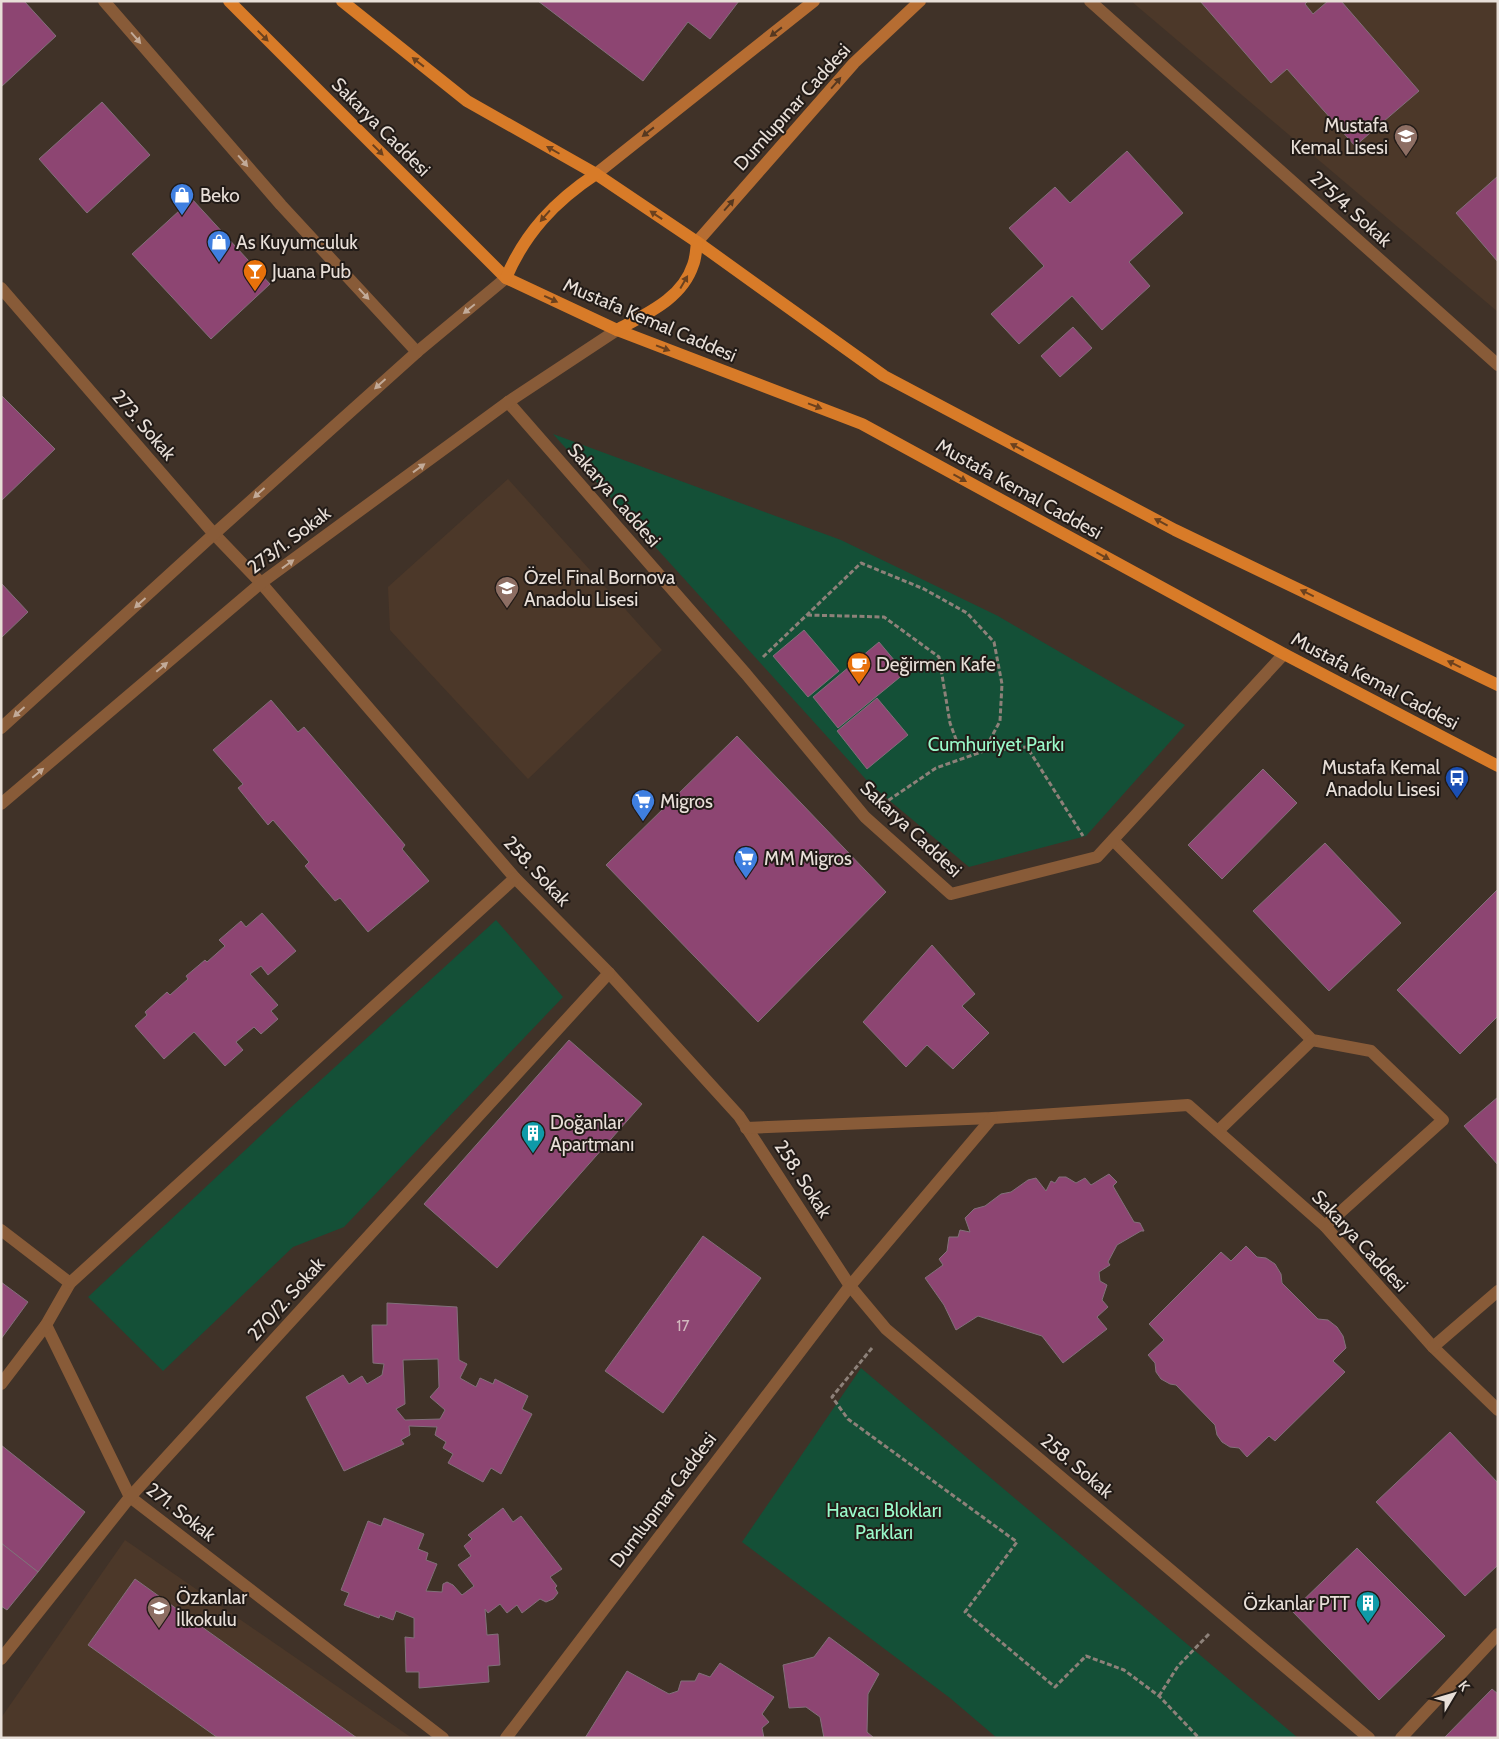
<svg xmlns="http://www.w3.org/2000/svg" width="1499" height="1739" viewBox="0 0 1499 1739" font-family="Cabin,sans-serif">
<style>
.built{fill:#4c3829}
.green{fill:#145037}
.building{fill:#8d4572;stroke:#82707a;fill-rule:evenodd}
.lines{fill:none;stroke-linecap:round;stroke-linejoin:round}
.path{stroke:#8d8179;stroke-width:3;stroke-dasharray:5 2.5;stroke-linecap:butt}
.lane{stroke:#885b38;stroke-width:12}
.street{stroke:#885b38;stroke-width:12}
.secondary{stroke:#b66d32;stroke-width:12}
.primary{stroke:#d87b28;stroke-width:12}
.oneway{fill:#563820}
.oneway2{fill:#6b411e}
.oneway3{fill:#c2aa98}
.labels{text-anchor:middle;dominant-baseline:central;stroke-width:4;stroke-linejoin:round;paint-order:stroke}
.number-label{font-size:16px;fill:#d1b8be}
.street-label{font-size:19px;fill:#e8dfd8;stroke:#221b17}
.poi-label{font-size:19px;fill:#e8dfd8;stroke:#221b17;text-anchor:start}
.park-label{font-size:19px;fill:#9afaca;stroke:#221b17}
</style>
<rect width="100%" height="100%" fill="#403228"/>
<!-- built -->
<g class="built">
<path d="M1131,1h367v311z"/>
<path d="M508,479l154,171 -134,129 -138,-149 -2,-43z"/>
<path d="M125,1540l287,198h-411v-20z"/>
</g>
<!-- green -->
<g class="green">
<path d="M553,434l288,106 157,76 187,109 -99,111 -117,31 -98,-82z"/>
<path d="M496,920l67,77 -219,230 -51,20 -130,124 -75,-74 200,-187z"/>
<path d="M861,1368l437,370h-301l-47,-40 -208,-156z"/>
</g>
<!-- building -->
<g class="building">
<path d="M1,1h23l32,35 -55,51z"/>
<path d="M538,1h201l-29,38 -22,-17 -45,59z"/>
<path d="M1200,1h108l-3,3 8,10 15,-13h13l78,90 -64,55 -68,-77 -16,14z"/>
<path d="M102,102l48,53 -63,58 -48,-54z"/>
<path d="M1127,151l56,62 -54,49 21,24 -48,44 -30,-34 -53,48 -28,-30 53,-48 -35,-38 46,-41 15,16z"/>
<path d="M1498,176v86l-42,-49z"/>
<path d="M192,199l78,85 -59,55 -79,-85z"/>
<path d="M1073,327l19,21 -32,29 -19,-21z"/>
<path d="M1,395l54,54 -54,52z"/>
<path d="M1,583l27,29 -27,26z"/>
<path d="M804,630l35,41 -31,26 -35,-41z"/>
<path d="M879,642l26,31 -67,55 -25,-31z"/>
<path d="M877,698l31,37 -41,34 -30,-38z"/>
<path d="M271,700l27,32 6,-5 101,118 -3,4 27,32 -61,51 -28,-34 -5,3 -30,-35 4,-4 -36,-42 -5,5 -30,-37 5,-4 -30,-34z"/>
<path d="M737,736l149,156 -128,130 -152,-157z"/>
<path d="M1263,769l34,34 -75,76 -34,-34z"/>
<path d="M1325,843l76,80 -72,68 -76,-80z"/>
<path d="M1498,889v127l-38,38 -63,-64z"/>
<path d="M262,913l34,38 -28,24 -7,-9 -11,8 28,31 -7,6 7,8 -17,15 -7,-7 -18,15 7,8 -18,16 -31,-34 -30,27 -29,-33 12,-11 -2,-3 22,-20 3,3 18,-16 -2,-3 19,-16 2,2 18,-16 -6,-6 22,-19 5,6z"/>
<path d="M932,945l43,49 -13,12 27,27 -36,36 -26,-24 -21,22 -43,-45z"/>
<path d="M569,1040l73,64 -145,164 -73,-64z"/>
<path d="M1498,1097v68l-34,-39z"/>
<path d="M1109,1174l8,8 -4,4 21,36 6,1 4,8h-3l-24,14 -9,17 2,3 -11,7 1,9 7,4 -5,15 6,7 -11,10 10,12 -44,34 -21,-27 -64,-20 -22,14 -12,-25 -19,-27 18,-13 -4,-6 8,-8 2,-14h9l2,-7 10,2 -5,-14 9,-9 11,-3 16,-12 10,-2 17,-12 8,-2 10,13 5,-10 4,2 4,-6h7l10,6 9,-5 6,7z"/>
<path d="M703,1236l58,42 -98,135 -58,-42z"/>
<path d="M1246,1246l11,11 9,1 9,6 6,10 1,9 36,36 10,1 9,7 6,9 3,12 -13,13 12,11 -70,69 -6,-5 -22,21 -8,-9 -9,-1 -8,-5 -5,-7 -2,-10 -39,-40 -6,-1 -9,-5 -5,-7 -1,-9 -7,-8 16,-15 -15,-16 72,-72 10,9z"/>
<path d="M1,1282l27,20 -27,37z"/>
<path d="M387,1303l70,4 2,53 8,4 -7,14 16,9 4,-9 13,6 2,-5 33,17 -6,13 10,5 -31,60 -10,-6 -8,14 -35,-19 5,-9 -10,-6 3,-6 -11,-7 2,-8 -28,-1 1,9 -9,5 3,4 -60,27 -38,-74 37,-22 6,9 13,-8 5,8 15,-9 2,-11 -11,-1 -1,-38h15zM438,1359l1,28 -9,10 15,13 -5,9 -35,1 -9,-11 9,-5 -2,-44z"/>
<path d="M1450,1432l48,51v82l-33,31 -89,-94z"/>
<path d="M1,1445l84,67 -47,60 -37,-29z"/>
<path d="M503,1508l10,14 8,-6 41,53 -12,8 7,9 -2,2 3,5 -5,6 -7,3 -6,-3 -18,14 -5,-8 -10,8 -7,-9 -12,9 -3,-4 2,26 11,-1 2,31 -12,1 1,16 -70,6v-16h-13l-1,-35 9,1v-20l-18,-7 -3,9 -13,-5 -1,3 -35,-13 5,-12 -8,-3 27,-69 13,5 3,-8 40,16 -6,15 10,4 -2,7 11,4 -11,27 16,1 1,-8 4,-2 6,3 9,10 12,-9 -16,-21 13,-9 -7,-10 8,-7 -4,-4z"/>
<path d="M1,1543l37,29 -31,38 -6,-4z"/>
<path d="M1357,1548l88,88 -66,64 -87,-89z"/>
<path d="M135,1579l222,159h-139l-130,-93z"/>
<path d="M829,1637l50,37 -11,20 -1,38 7,6h-50l-4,-21 -14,-10 -17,1 -6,-43 31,-8z"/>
<path d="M720,1663l54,34 -12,17 7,8 -7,6 2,10h-179l42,-67 42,23 9,-3 3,-10h14l4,-8 11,4z"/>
<path d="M1492,1689l6,5v44h-54z"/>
</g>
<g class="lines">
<!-- path -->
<g class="path">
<path d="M807,615l77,2 55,40 11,66 7,19 27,9 43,-4 56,89"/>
<path d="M763,657l98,-94 63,26 43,24 27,29 8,42 -2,37 -16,30 -48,17 -50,34"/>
<path d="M872,1348l-40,49 16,22 169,123 -52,70 90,75 31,-31 38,14 35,26 40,42"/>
<path d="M1159,1696l19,-30 31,-32"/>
</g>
<!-- lane -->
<g class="lane">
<path d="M1113,840l199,200 59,11 72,69 -118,106"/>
<path d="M1218,1131l94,-91"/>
</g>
<!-- street -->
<g class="street">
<path d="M104,1l177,204 136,147"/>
<path d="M1090,1l408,364"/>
<path d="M1,288l213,246 47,49 254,295 94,95 130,143 111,170 36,43 483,409"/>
<path d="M508,402l238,272 119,143 86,77 146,-37 187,-203"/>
<path d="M1,728l213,-194 203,-182 89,-74"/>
<path d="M1,804l260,-221 247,-181 109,-72"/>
<path d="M746,1128l246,-10 196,-13 137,121 108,121 65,63"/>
<path d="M1,1230l69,53 -24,42 84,172 313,241"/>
<path d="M70,1283l445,-405"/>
<path d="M1433,1347l65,-56"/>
<path d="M1,1384l45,-59"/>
<path d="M1,1659l129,-162 479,-524"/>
<path d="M506,1738l344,-452 142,-168"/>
<path d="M1401,1738l97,-104"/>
</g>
<!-- secondary -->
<g class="secondary">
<path d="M596,174l218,-173"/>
<path d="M697,242l157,-179 66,-62"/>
</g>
<!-- primary -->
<g class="primary">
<path d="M229,1l277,277 111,52 245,94 422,230 214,112"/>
<path d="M342,1l125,100 129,73 101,68 187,134 291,154 323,155"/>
<path d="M506,278c19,-45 49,-77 90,-104"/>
<path d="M617,330c29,-16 65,-31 76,-65 3,-7 3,-16 4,-23"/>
</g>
</g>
<!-- one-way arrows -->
<defs><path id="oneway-solid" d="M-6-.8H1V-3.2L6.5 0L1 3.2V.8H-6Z" transform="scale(1.25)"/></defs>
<g class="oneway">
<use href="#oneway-solid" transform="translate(776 32) rotate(142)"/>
<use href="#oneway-solid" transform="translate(836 83) rotate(-49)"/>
<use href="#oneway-solid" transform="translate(648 132) rotate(142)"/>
<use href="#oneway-solid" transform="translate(729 205) rotate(-49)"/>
</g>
<g class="oneway2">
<use href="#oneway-solid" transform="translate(263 36) rotate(45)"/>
<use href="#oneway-solid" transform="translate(418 62) rotate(-142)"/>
<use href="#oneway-solid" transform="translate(378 150) rotate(45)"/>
<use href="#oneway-solid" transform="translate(553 150) rotate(-150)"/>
<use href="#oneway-solid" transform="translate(656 215) rotate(-146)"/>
<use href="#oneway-solid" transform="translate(545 216) rotate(131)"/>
<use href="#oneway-solid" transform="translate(684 282) rotate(-60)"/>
<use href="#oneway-solid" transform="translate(551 299) rotate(25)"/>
<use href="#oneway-solid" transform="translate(663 348) rotate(21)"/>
<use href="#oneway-solid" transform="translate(815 406) rotate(21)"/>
<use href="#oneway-solid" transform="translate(1017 447) rotate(-152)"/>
<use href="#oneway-solid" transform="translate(960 478) rotate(29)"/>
<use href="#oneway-solid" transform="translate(1161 522) rotate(-152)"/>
<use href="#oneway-solid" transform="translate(1103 556) rotate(29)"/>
<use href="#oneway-solid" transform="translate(1307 593) rotate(-154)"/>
<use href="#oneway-solid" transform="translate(1454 664) rotate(-154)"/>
</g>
<g class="oneway3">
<use href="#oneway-solid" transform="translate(136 38) rotate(49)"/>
<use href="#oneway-solid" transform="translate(243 161) rotate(49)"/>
<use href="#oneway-solid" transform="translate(364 294) rotate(47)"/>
<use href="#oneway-solid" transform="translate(469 309) rotate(141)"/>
<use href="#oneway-solid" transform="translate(380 384) rotate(138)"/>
<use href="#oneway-solid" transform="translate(419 468) rotate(-36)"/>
<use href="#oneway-solid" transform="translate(259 493) rotate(138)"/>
<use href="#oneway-solid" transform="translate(288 564) rotate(-36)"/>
<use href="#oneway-solid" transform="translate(140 603) rotate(138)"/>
<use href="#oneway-solid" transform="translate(162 667) rotate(-40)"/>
<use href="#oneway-solid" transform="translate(19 712) rotate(138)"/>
<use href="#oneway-solid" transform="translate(38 773) rotate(-40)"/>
</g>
<!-- icons -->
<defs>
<g id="school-pin" transform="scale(1.25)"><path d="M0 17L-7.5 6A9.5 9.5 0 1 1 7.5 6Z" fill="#8d6e63" stroke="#221b17"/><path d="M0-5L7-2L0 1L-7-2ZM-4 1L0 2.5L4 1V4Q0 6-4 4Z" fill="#fff"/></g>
<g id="shop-pin" transform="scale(1.25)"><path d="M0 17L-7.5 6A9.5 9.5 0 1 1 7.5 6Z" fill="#3f7fe0" stroke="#221b17"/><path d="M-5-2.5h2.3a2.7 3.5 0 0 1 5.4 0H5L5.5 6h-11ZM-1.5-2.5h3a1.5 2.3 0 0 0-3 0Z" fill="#fff"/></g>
<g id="bar-pin" transform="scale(1.25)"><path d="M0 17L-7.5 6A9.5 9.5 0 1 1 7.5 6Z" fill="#e8710a" stroke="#221b17"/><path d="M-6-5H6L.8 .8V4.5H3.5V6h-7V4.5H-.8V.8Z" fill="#fff"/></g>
<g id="cafe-pin" transform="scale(1.25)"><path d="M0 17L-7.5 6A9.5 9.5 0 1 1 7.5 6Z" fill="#e8710a" stroke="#221b17"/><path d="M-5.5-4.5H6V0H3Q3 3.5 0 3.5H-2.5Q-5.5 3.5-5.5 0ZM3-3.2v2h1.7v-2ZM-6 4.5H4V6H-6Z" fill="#fff"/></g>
<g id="bus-pin" transform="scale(1.25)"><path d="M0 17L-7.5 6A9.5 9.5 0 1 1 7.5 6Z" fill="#1a4fb4" stroke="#221b17"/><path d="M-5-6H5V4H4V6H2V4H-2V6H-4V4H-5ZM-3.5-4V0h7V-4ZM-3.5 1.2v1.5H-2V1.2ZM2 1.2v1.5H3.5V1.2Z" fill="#fff"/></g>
<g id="supermarket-pin" transform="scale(1.25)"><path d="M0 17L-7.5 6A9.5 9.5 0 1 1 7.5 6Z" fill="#3f7fe0" stroke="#221b17"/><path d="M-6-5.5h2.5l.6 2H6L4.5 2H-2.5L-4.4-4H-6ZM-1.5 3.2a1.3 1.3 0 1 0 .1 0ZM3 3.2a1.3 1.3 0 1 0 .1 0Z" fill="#fff"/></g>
<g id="building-pin" transform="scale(1.25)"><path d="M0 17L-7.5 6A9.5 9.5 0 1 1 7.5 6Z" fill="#0f9aa8" stroke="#221b17"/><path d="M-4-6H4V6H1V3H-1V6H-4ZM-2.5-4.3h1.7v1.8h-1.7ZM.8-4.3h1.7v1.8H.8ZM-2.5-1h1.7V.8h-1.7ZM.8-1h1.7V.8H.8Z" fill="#fff"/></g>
</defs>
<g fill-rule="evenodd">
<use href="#school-pin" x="1406" y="136"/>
<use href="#shop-pin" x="182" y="195"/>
<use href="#shop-pin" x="219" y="242"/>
<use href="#bar-pin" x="255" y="271"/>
<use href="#school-pin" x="507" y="588"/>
<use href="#cafe-pin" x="859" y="664"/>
<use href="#bus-pin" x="1457" y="778"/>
<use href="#supermarket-pin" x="643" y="801"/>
<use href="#supermarket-pin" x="746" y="858"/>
<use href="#building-pin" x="533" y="1133"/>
<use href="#building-pin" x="1368" y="1603"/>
<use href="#school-pin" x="159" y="1608"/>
</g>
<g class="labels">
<!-- number labels -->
<g class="number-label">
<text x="683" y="1325">17</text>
</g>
<!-- street labels -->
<g class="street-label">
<text transform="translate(792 107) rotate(-48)">Dumlupınar Caddesi</text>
<text transform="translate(381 127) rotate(45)">Sakarya Caddesi</text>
<text transform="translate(1351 209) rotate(42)">275/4. Sokak</text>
<text transform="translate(650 320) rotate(23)">Mustafa Kemal Caddesi</text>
<text transform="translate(144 425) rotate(49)">273. Sokak</text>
<text transform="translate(1019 489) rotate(29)">Mustafa Kemal Caddesi</text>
<text transform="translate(614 495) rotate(49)">Sakarya Caddesi</text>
<text transform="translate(289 540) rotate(-37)">273/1. Sokak</text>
<text transform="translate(1375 681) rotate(28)">Mustafa Kemal Caddesi</text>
<text transform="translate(911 829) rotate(43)">Sakarya Caddesi</text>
<text transform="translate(537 871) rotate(47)">258. Sokak</text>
<text transform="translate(803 1179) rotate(57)">258. Sokak</text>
<text transform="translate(1360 1241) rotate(47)">Sakarya Caddesi</text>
<text transform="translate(286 1299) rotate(-48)">270/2. Sokak</text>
<text transform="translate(1077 1466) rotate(40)">258. Sokak</text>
<text transform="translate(663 1500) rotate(-53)">Dumlupınar Caddesi</text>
<text transform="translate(181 1512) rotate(38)">271. Sokak</text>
</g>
<!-- poi labels -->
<g class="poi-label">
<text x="1388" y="125" text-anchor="end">Mustafa<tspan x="1388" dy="22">Kemal Lisesi</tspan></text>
<text x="200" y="195">Beko</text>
<text x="236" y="242">As Kuyumculuk</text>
<text x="272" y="271">Juana Pub</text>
<text x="524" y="577">Özel Final Bornova<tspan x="524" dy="22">Anadolu Lisesi</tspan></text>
<text x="876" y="664">Değirmen Kafe</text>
<text x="1440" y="767" text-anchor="end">Mustafa Kemal<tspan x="1440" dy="22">Anadolu Lisesi</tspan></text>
<text x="660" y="801">Migros</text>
<text x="764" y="858">MM Migros</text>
<text x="550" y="1122">Doğanlar<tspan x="550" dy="22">Apartmanı</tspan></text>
<text x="176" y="1597">Özkanlar<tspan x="176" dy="22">İlkokulu</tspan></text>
<text x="1350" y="1603" text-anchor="end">Özkanlar PTT</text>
</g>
<!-- park labels -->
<g class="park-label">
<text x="996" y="744">Cumhuriyet Parkı</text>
<text x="884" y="1510">Havacı Blokları<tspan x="884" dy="22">Parkları</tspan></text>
</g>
</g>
<!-- border -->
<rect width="1499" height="1739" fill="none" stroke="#e8dfd8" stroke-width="5"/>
<!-- north arrow -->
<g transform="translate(1454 1694) rotate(52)" stroke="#221b17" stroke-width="4" paint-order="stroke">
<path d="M0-4L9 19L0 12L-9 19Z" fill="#e8dfd8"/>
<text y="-8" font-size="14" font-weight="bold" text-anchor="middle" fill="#e8dfd8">K</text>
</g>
</svg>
